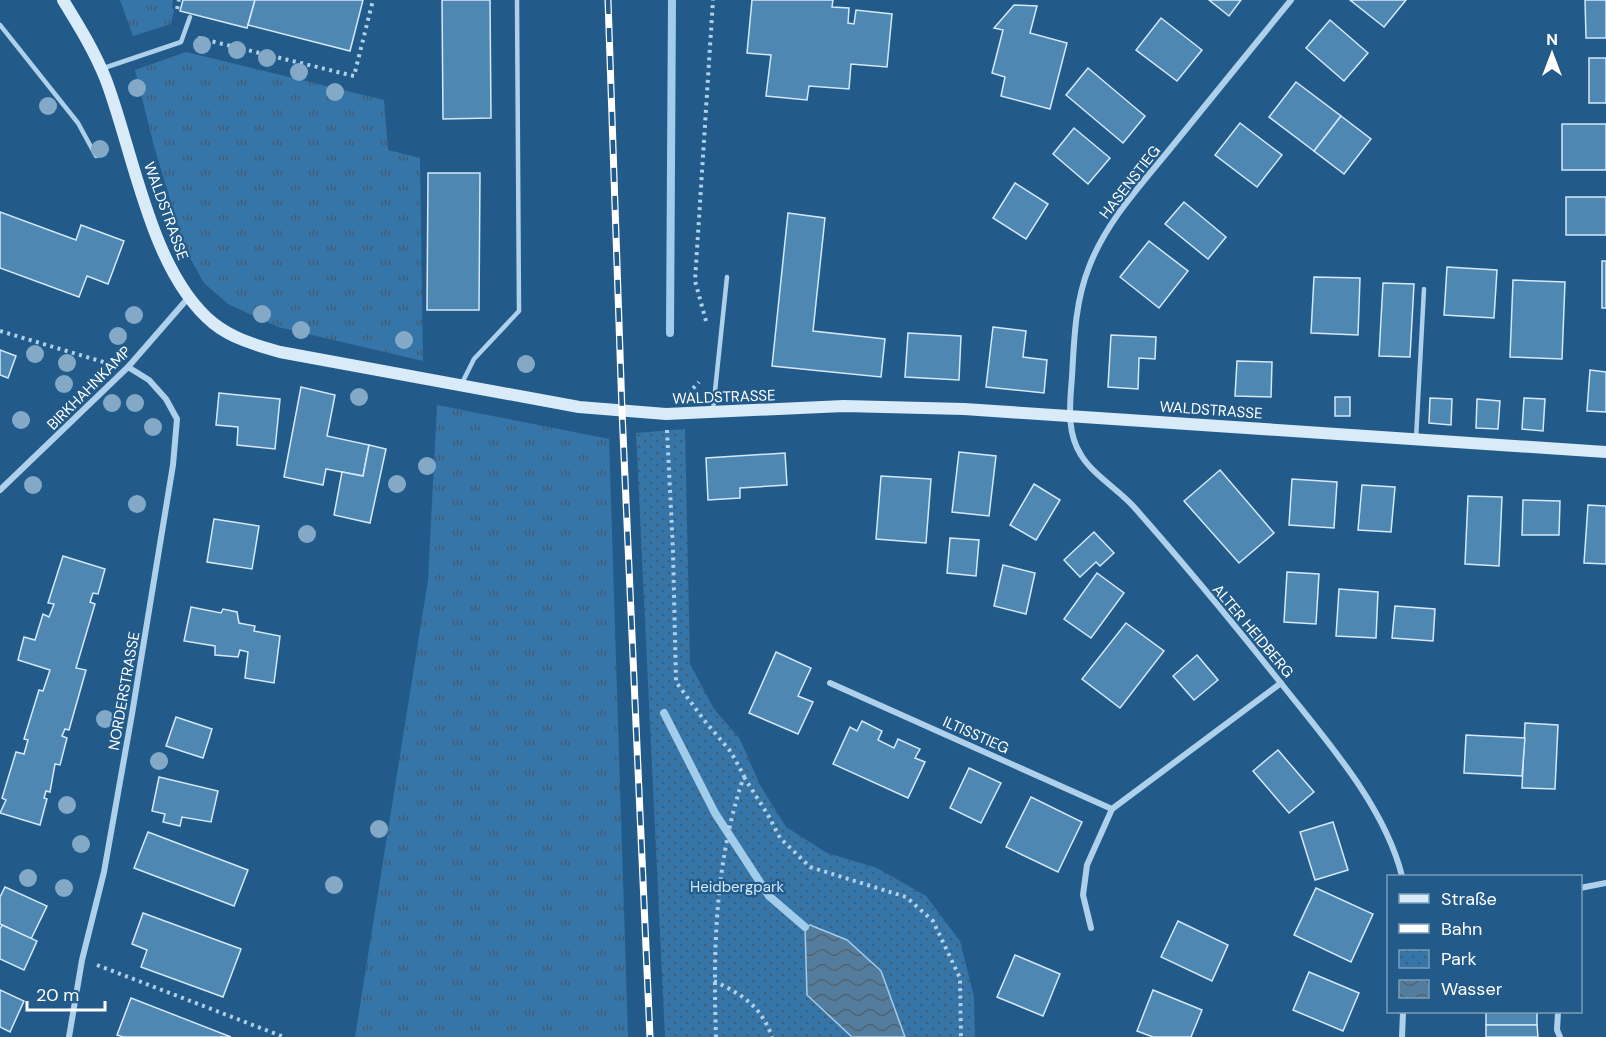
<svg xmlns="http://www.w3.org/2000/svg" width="1606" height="1037" viewBox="0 0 1606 1037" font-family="'DM Sans',sans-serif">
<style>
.grass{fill:url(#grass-tufts)}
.park{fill:url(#park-dots)}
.water{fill:url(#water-waves);stroke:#a2ccec;stroke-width:1.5}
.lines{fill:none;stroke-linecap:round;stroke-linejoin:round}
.stream{stroke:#a2ccec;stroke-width:8}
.building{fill:#4f87b3;stroke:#d3e8f8;stroke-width:1.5}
.path{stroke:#aed0ea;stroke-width:4;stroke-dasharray:3 4.5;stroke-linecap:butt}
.lane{stroke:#aed0ea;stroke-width:4.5}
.street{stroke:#aed0ea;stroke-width:6}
.secondary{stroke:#d9eaf8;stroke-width:12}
.rail-casing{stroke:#fff;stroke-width:7}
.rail{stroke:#225b8a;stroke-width:4.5;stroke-dasharray:14;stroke-linecap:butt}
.tree{fill:#83a9c6}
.labels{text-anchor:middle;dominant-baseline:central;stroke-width:4.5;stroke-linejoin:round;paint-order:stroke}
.street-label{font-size:15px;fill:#fff;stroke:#225b8a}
.park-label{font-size:15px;fill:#d3e8f8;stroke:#225b8a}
</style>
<defs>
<pattern id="grass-tufts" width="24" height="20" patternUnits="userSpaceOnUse" patternTransform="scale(1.5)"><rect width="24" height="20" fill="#3675a7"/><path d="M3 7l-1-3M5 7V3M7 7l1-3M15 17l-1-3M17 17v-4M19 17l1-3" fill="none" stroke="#425e75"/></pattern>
<pattern id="park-dots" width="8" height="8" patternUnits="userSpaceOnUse" patternTransform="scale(1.5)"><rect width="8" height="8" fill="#3675a7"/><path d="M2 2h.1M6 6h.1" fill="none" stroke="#425e75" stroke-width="1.8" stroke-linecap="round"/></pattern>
<pattern id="water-waves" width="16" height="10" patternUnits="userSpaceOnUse" patternTransform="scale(1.5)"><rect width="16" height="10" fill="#547d9d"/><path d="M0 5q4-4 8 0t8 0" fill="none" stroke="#506474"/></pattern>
</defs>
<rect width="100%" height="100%" fill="#225b8a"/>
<!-- grass -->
<g class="grass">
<path d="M120,0h53l-1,7 2,3 -3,14 -38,12z"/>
<path d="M186,52l198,48 4,50 32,8 3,203 -145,-34 -50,-23 -24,-21 -19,-34 -31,-103 -19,-76z"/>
<path d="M437,405l172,34 19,598h-273l73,-457z"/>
</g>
<!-- park -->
<path class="park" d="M685,429l5,235 24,45 26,30 20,46 26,42 41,26 50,15 49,28 34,45 14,56 1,40h-70l-24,-67 -30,64 1,3h-187l-29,-604z"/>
<!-- water -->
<path class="water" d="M810,925l37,15 34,31 24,66h-53l-45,-42 -2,-68z"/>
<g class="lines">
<!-- stream -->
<g class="stream">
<path d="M670,333l2,-333"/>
<path d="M664,713l51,100 54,83 36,31"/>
</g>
</g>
<!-- building -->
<g class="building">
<path d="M183,0h72l-8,28 -67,-17z"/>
<path d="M255,0h108l-13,51 -102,-26z"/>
<path d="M442,0h48l1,118 -48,1z"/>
<path d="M752,0h81l-1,7 17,1 -1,15 6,1 2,-14 36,4 -5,53 -36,-3 -2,25 -40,-3 -2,14 -41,-4 5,-41 -24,-2z"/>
<path d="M1209,0h32l-12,16z"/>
<path d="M1350,0h56l-22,27z"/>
<path d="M1585,0h21v38h-20z"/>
<path d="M1014,5l23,1 -7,27 37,10 -17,66 -49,-13 4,-19 -13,-4 11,-43 -9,-2z"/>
<path d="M1161,18l41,32 -25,31 -41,-31z"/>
<path d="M1330,20l38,33 -24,28 -38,-33z"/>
<rect x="1589" y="58" width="17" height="45"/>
<path d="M1088,68l57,48 -22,27 -57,-48z"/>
<path d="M1296,82l45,34 -27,35 -45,-34z"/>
<path d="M1341,116l30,23 -27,35 -30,-23z"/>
<path d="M1240,123l42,32 -25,32 -42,-32z"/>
<rect x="1562" y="124" width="44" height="46"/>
<path d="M1074,128l36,30 -22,26 -35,-30z"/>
<path d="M428,173h52l-1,137h-52z"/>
<path d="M1015,183l33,21 -22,35 -33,-21z"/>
<rect x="1566" y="197" width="40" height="38"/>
<path d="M1184,202l42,35 -18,22 -43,-35z"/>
<path d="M0,212l76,28 5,-15 43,16 -16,43 -21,-8 -8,21 -79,-29z"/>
<path d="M788,213l37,5 -12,113 72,8 -4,38 -109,-11z"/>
<path d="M1149,241l39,30 -29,37 -39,-31z"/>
<rect x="1602" y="261" width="4" height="47"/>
<path d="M1447,267l50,3 -3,48 -50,-3z"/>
<path d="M1314,277l46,1 -2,57 -47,-2z"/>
<path d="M1513,280l52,2 -3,77 -52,-2z"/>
<path d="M1383,283l31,1 -4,73 -31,-1z"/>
<path d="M993,327l33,4 -3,26 24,3 -3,33 -58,-6z"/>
<path d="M908,333l53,3 -2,44 -54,-3z"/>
<path d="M1111,335l45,2 -1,22 -16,-1 -1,31 -30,-2z"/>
<path d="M0,350l16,6 -8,22 -8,-3z"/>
<path d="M1237,361l35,1 -1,35 -36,-1z"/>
<path d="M1590,370l16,2v40l-19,-1z"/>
<path d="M301,387l34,8 -8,41 42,9 -6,31 -37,-7 -3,16 -39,-8z"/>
<path d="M219,393l61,6 -5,50 -38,-4 1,-18 -22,-2z"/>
<rect x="1335" y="397" width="15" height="19"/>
<path d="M1430,398l22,1 -1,26 -22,-2z"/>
<path d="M1524,398l21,1 -2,32 -21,-2z"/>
<path d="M1477,399l23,2 -2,28 -22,-1z"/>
<path d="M369,445l17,4 -16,74 -36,-8 8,-43 21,4z"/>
<path d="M959,452l37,4 -7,60 -37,-4z"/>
<path d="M785,453l2,32 -47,3v10l-32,2 -2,-42z"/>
<path d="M1220,470l54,63 -35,30 -55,-62z"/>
<path d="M881,476l50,3 -5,64 -50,-4z"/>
<path d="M1292,479l45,3 -3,46 -45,-3z"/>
<path d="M1034,484l26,16 -24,40 -26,-15z"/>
<path d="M1362,485l33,2 -4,45 -33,-2z"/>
<path d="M1468,496l34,1 -3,69 -34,-2z"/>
<path d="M1523,500l37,1 -1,34h-37z"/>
<path d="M1588,505l18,1v58l-22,-1z"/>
<path d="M214,519l45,7 -7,43 -45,-7z"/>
<path d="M1094,532l20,21 -14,13 -4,-4 -16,15 -16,-17z"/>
<path d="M950,538l29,2 -3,36 -29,-3z"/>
<path d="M63,556l42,13 -7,25 -5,-1 -3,9 5,2 -19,64 10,2 -17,60 -4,-1 -3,7 5,2 -7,27 -5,-1 -5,28 -4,-1 -2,7 3,1 -7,26 -40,-12 6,-13 -4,-2 14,-46 8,2 4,-14 -4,-1 15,-49 4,1 7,-21 -32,-10 6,-23 11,3 8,-26 6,3 5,-13 -6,-1z"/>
<path d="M1003,565l32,8 -9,41 -32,-8z"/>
<path d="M1287,572l32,2 -3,50 -32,-2z"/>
<path d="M1097,573l27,20 -33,45 -27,-19z"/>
<path d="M1339,589l39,3 -2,46 -40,-2z"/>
<path d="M1395,606l40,3 -2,32 -41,-3z"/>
<path d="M191,607l30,6 2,-4 14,3 2,11 16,3 -1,5 26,5 -6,47 -29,-5 3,-26 -8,-2 -2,7 -23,-2v-9l-31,-5z"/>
<path d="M1126,623l38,28 -44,57 -38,-29z"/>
<path d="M776,652l35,16 -13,28 15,6 -15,32 -49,-21z"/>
<path d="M1197,655l21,25 -24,20 -21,-24z"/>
<path d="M176,717l36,12 -9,29 -37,-12z"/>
<path d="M862,721l20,10 -4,9 16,8 4,-9 22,10 -5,9 10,4 -17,36 -75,-34 17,-37 7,4z"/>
<path d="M1525,723l33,2 -3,64 -33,-1z"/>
<path d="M1466,735l59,3 -3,38 -58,-3z"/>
<path d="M1278,750l36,42 -25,21 -36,-42z"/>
<path d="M969,768l32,15 -20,40 -31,-15z"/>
<path d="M159,777l59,14 -7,31 -29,-5 -2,9 -17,-4 2,-8 -13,-3z"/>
<path d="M1031,797l51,25 -24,50 -52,-25z"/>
<path d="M1333,822l15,48 -33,10 -15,-48z"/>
<path d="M148,832l100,38 -14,36 -100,-38z"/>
<path d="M5,887l42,19 -16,33 -31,-15v-27z"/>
<path d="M1316,888l57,26 -22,48 -57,-27z"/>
<path d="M143,913l98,36 -18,48 -82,-30 6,-17 -15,-6z"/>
<path d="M1178,921l50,24 -16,36 -51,-24z"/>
<path d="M2,925l35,16 -13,29 -24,-11v-30z"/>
<path d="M1015,955l45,19 -17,42 -46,-19z"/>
<path d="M1309,972l50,21 -16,38 -50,-21z"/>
<path d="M0,990l24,11 -14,31 -10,-5z"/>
<path d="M1153,990l49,20 -11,27h-38l-16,-6z"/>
<path d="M131,998l100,39h-108l-6,-2z"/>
<rect x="1486" y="1012" width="51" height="13"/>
<path d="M1486,1025h51l1,12h-52z"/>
</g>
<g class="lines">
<!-- path -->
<g class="path">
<path d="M177,9l2,-9"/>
<path d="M198,38l156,38 19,-76"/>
<path d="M706,321l-11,-40 18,-281"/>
<path d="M0,331l110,33"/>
<path d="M688,394l11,-12"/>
<path d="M667,430l6,120 3,132 28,38 27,32 13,24c-29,85 -31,172 -28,261"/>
<path d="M744,777l24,38 12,23 30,29 96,30 27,24 27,57 1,59"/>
<path d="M97,965l187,72"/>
<path d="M714,981c29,14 47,25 58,56"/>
</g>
<!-- lane -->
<g class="lane">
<path d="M0,25l78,98 18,33"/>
<path d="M104,68l77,-26 9,-25"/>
<path d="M462,383l12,-24 45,-48 -2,-311"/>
<path d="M713,410l14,-133"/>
<path d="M1416,439l8,-150"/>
</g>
<!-- street -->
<g class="street">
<path d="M1291,0c-40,50 -81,99 -121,149 -30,37 -64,73 -81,118 -14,35 -15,74 -17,110 -2,26 -6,55 9,78 13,21 37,34 53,52 53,60 104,122 154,185 43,54 97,116 114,184"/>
<path d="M0,490l128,-123 61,-70"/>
<path d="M830,683l282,126 169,-126"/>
<path d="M1580,888l26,-5"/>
<path d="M1091,928l-8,-33 4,-30 25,-56"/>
<path d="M1558,1012l-1,18 3,7"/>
<path d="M69,1037l13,-77 22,-88 28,-158 41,-249 4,-46 -11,-20 -17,-19 -21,-13"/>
<path d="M1402,1037l1,-25"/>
</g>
<!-- secondary -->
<path class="secondary" d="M63,0c16,26 32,52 43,80 28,74 45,192 107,243 20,16 43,22 67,29l299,55 87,7 178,-8 120,3 642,43"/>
<!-- rail casing -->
<g class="rail-casing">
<path id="rail" d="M608,0l14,411 28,626"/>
</g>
<!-- rail -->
<use href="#rail" class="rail"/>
</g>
<!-- trees -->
<g class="tree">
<circle cx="202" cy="45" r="9"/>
<circle cx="237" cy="50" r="9"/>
<circle cx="267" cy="58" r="9"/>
<circle cx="299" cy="72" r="9"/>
<circle cx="137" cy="88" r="9"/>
<circle cx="335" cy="92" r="9"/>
<circle cx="48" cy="106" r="9"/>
<circle cx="100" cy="149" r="9"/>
<circle cx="262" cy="314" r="9"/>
<circle cx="134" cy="315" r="9"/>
<circle cx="301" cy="330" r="9"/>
<circle cx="118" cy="336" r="9"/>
<circle cx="404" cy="340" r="9"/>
<circle cx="35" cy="354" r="9"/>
<circle cx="67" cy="363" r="9"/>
<circle cx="526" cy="364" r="9"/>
<circle cx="64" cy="384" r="9"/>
<circle cx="359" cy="397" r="9"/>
<circle cx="112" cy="403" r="9"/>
<circle cx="135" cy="403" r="9"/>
<circle cx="21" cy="420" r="9"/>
<circle cx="153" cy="427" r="9"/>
<circle cx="427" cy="466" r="9"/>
<circle cx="397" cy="484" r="9"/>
<circle cx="33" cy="485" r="9"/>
<circle cx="137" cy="504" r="9"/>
<circle cx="307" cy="534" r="9"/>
<circle cx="105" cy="719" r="9"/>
<circle cx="159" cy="761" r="9"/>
<circle cx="67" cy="805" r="9"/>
<circle cx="379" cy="829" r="9"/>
<circle cx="81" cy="844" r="9"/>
<circle cx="28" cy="878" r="9"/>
<circle cx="334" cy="885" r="9"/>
<circle cx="64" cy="888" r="9"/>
</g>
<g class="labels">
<!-- street labels -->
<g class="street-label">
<text transform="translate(1130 182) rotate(-52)">HASENSTIEG</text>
<text transform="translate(166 211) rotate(70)">WALDSTRASSE</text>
<text transform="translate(89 388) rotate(-45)">BIRKHAHNKAMP</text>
<text transform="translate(724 397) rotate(-2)">WALDSTRASSE</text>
<text transform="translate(1211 410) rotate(4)">WALDSTRASSE</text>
<text transform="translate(1253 631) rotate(50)">ALTER HEIDBERG</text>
<text transform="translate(124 691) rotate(-80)">NORDERSTRASSE</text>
<text transform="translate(976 735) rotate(24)">ILTISSTIEG</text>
</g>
<!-- park labels -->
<g class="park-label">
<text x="737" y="887">Heidbergpark</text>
</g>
</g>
<!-- legend -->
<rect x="1387" y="875" width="195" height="138" fill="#225b8a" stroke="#7a9db9" stroke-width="1.5"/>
<rect x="1399" y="894" width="30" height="9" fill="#d9eaf8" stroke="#7a9db9" stroke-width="1.5"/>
<text x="1441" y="905" font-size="18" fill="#ffffff">Straße</text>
<rect x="1399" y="924" width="30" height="9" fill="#ffffff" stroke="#7a9db9" stroke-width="1.5"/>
<text x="1441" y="935" font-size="18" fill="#ffffff">Bahn</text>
<rect x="1399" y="950" width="30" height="18" fill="url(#park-dots)" stroke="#7a9db9" stroke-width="1.5"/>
<text x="1441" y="965" font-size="18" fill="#ffffff">Park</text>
<rect x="1399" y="980" width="30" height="18" fill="url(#water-waves)" stroke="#7a9db9" stroke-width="1.5"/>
<text x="1441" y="995" font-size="18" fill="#ffffff">Wasser</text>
<!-- north arrow -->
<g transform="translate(1552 54)" stroke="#225b8a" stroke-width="4.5" paint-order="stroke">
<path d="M0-4.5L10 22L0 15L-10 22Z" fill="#ffffff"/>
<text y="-9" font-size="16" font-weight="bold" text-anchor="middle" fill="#ffffff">N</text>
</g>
<!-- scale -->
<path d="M27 1001v9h78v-9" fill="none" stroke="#ffffff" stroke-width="3"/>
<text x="36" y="1001" font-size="18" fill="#ffffff" stroke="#225b8a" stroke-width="4.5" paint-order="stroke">20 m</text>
</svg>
